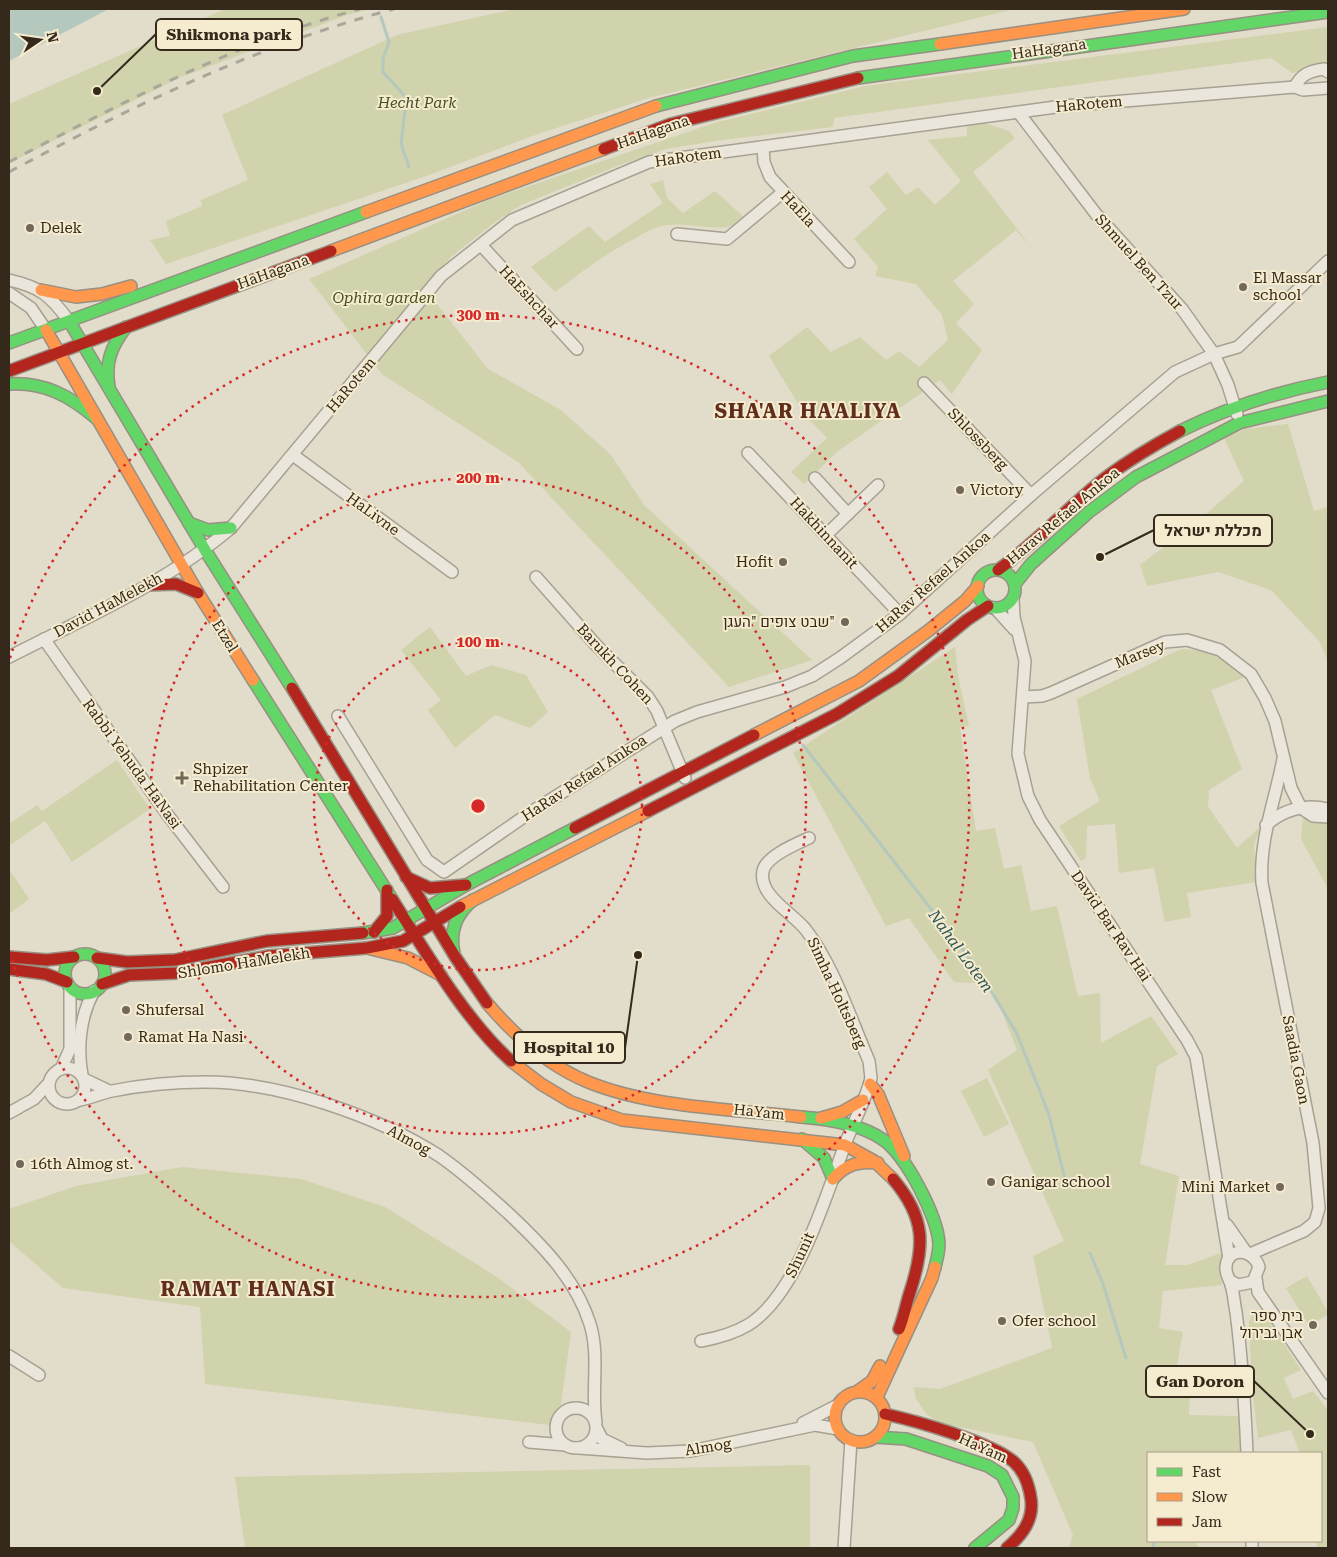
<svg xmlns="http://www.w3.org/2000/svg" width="1337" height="1557" viewBox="0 0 1337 1557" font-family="'Roboto Serif',Heebo,serif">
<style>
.green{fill:#d0d3ac}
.water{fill:#b5c8bd}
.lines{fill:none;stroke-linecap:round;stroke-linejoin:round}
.stream{stroke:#b5c8bd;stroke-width:3}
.street-casing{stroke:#a7a194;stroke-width:14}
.fast-casing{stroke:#979083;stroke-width:14}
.slow-casing{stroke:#979083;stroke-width:14}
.jam-casing{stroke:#979083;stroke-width:14}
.street{stroke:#eae6db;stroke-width:11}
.fast{stroke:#63d668;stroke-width:11}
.slow{stroke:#ff974d;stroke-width:11}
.jam{stroke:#b3261e;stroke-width:11}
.rail{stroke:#a9a69c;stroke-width:3;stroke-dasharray:9 9;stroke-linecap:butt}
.ring{fill:none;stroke:#d62828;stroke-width:2.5;stroke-dasharray:2.5 5}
.poi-dot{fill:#726859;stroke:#f5ebce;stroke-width:2}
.labels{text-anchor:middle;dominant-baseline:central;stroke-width:4;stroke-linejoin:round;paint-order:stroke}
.street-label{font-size:15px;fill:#35291c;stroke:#f5ebce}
.park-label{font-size:15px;font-style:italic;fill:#435123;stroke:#f5ebce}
.poi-label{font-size:15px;fill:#35291c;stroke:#f5ebce;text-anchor:start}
.water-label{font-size:16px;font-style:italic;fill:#2b5554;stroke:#f5ebce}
.district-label{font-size:20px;font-weight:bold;letter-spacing:1px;fill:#612e1c;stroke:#f5ebce}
.centre{fill:#d62828;stroke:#f5ebce;stroke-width:2.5}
.ring-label{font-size:15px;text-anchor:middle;font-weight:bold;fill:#d62828;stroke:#f5ebce;stroke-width:4;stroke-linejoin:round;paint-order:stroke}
.leader{fill:none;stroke:#35291c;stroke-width:2}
.callout-dot{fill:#35291c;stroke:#f5ebce;stroke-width:2}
.callout{fill:#f5ebce;stroke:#35291c;stroke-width:2}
.callout-label{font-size:16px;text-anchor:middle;font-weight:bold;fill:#35291c}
</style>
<rect width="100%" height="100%" fill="#e2dcca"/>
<!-- green -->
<g class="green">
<path d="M225,9h145l-23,6 -166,62 -172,86v-59z"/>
<path d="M515,9h499l-365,89 -111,36 -109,41 -263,89 -16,-24 20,-4 -4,-15 36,-15 -1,-6 47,-20 -26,-65 175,-80z"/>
<path d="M1328,27v37l-36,9 -21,-15 -437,60 -1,9 -111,13 -56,9 -46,16 -99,40 -26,17 -43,34 -23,26 8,22 51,65 73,41 50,45 33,50 168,155 -83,27 -211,-225 -136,-88 -73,-95 182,-80 223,-76 151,-37z"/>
<path d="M985,123l24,8 6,7 -42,34 59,76 -16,-18 -63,51 21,23 -18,19 26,27 -30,44 -12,-14 -102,71 -34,33 -13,-12 36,-34 -22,-23 -36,-59 38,-29 24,25 29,-15 26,23 13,-9 20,16 29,-27 -6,-25 -26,-31 -41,-8 3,-9 -24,-28 33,-30 -18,-22 18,-15 19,23 12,-8 17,18 26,-24 -33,-41 39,-4v-10z"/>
<path d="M663,180l4,18 16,15 32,-22 31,28c-26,19 -57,-1 -88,8 -8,2 -17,8 -24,12 -29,15 -53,33 -79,53l-24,-25 58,-41 16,16 58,-39 -13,-19z"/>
<path d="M1288,424l26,87 14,-4v156l-8,-21 -49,-52 -53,-18 -71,14 -7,-21 58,-44 46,-40 -20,-43 21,-9z"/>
<path d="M430,627l36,49 25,-11 35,10 22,37 -18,16 -35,-13 -40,33 -27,-38 13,-10 -40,-50z"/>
<path d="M955,647l3,29 11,50 -9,2 16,103 19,-3 9,41 17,-4 10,46 26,-5 21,90 22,-3 1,50 50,-27 27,38 -21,12 -17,98 39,12 -14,89h23l33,-12 1,32 -59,6 -4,37 24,4 -7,39 15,4 -2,40 50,1 2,37h-93v88h50l-2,4 6,3h-133l4,-13 -40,-93 -93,-19 -14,-9 -11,-17 -1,-10 26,2 112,-41 -19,-92 31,-15 -76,-171 29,-20 -26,-66 -37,-2 -45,-64 -23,8 -93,-173z"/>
<path d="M1181,649c30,1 43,11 67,27l-37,14 31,79 -33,21 -1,17 29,41 24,-22 -7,19 2,37 -69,11 4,24 -26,5 -11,-54 -35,5 -4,-49 -28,2 -1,32 -5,3 -22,-35 41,-25 -10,-23 -13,-79z"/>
<path d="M117,760l33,49 -78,53 -27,-41 -36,25v-22l28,-19 5,6z"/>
<path d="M1303,818l25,3v68l-27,-50z"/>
<path d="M9,869l20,30 -20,15z"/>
<path d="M987,1078l22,46 -25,13 -23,-46z"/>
<path d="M182,1167l119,12 84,28 112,70 74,55 -13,94 -353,-42 -5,-77 -137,-19 -54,-47v-32l67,-23z"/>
<path d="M1307,1276l21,36v2l-19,12 -23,-38z"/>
<path d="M1254,1313l12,3 35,54 -17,8 9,21 20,-8 15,19v138h-11l-1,-7h5v-88h-21l-9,-23 -33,8 -6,-51 -3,-66z"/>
<path d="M810,1465v83h-565l-10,-71z"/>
</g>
<!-- water -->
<path class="water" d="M9,9h100l-100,52z"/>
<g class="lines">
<!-- stream -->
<g class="stream">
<path d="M381,17l8,25 -6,16v14l21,23 2,8 -5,41 8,23"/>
<path d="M1328,513v1"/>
<path d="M803,745l175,224 39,65 22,55 10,26 18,72"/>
<path d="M1090,1253l13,31 23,74"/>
<path d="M1153,1548l1,-7"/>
</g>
<!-- street casing -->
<g class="street-casing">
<g id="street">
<path d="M1295,87c6,-13 15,-16 29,-18l4,3"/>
<path d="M1019,113l77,101 86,95 32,45 14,31 9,29"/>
<path d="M763,147l1,15 6,15 79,85"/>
<path d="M677,234l50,5 55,-46"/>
<path d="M481,245l96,104"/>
<path d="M9,280c31,7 41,15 60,41"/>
<path d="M9,293l22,15 15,22"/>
<path d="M924,383l107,112"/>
<path d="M748,453l152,161"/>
<path d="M293,455l159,117"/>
<path d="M815,478l33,36"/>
<path d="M826,535l52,-50"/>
<path d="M536,577l60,68 52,52 9,14 28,67"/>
<path d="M1013,599l1,18 11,44 -7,93 10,42 12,24 147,220 9,17 33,201"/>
<path d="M995,608l19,21"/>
<path d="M44,639l123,175 56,73"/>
<path d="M9,657c76,-39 157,-74 222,-129l210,-252 71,-56 137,-58 414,-56 232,-19 8,3 25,-2"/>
<path d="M1023,697l19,-1 9,-3 114,-51 22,-2 33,10 31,24 14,24 10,23 16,67 10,20 12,8 15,1"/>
<path d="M338,716l89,144 17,12 84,-58 147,-93 22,-9 88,-25 27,-11 28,-18 60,-44 131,-119 144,-123 39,-18 24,-7 90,-86"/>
<path d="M1266,825c18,-16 39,-21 62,-16"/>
<circle cx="67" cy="1086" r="18"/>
<path d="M61,1069l9,-20v-62"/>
<path d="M82,1075c-5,-27 -2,-59 12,-84"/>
<path d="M84,1079l25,12"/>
<path d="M80,1100c11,-2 22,-7 32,-9 30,-6 64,-9 94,-9 73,0 171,34 232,73 25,17 48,38 70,58 34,32 68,66 82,111 10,32 1,66 6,98"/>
<path d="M9,1113l25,-14 15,-16"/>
<path d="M1227,1225l19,27"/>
<path d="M1250,1254l54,-23 11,-9 4,-14 -6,-65 -51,-260c-3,-43 13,-82 21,-124"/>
<path d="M1256,1278l2,14 70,101"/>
<path d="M1229,1280l9,5 15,-3 6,-15c-5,-18 -32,-21 -33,0 -1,7 4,12 5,18 3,9 3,18 5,27 6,47 9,94 11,141"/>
<path d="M701,1341c16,-3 32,-7 47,-16 48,-30 76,-123 95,-175 8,-24 22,-47 28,-72l-2,-17c-18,-41 -35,-95 -63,-131 -13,-17 -48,-34 -43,-59 3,-15 33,-27 46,-33"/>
<path d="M9,1356l30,19"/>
<circle cx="576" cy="1428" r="20"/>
<path d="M803,1423l35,-18"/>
<path d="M597,1429l5,10 19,9"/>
<path d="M529,1442l36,3"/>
<path d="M579,1448l68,5 44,-2 124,-26 23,4"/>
<path d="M1252,1541v7"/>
<path d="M844,1548l7,-108"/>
</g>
</g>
<!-- fast casing -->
<g class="fast-casing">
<g id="fast">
<path d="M858,78l470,-66"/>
<path d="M656,106l197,-50 87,-12"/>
<path d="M69,321l136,229 87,138"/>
<path d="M9,343l357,-131"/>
<path d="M9,384c36,-2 61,12 88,35"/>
<path d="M109,387c-4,-25 2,-40 17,-60"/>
<path d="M1180,431c47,-23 97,-39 148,-49"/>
<path d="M189,523l19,7 23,-2"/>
<circle cx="996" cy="589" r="19"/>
<path d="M1015,584l16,-20 58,-52 47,-35 103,-54 89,-22"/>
<path d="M253,680l139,219"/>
<path d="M363,933l30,-5 73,-43 109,-57"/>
<path d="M454,953c-5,-22 2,-39 19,-53"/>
<circle cx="85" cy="974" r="20"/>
<path d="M801,1117c26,2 59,7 81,22 23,14 56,78 57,105 0,8 -2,15 -4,23"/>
<path d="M802,1139l22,19 9,21"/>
<path d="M875,1437l31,2 82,27 14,9 11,22v11l-4,12 -34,28"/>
</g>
</g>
<!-- slow casing -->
<g class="slow-casing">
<g id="slow">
<path d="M940,44l244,-35"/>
<path d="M366,212l290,-106"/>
<path d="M331,251l273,-102"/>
<path d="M41,290l35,7 26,-3 29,-8"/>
<path d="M46,330l152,263 55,87"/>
<path d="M754,735l105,-54 69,-50 37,-30 13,-15"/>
<path d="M460,907l188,-96"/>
<path d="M367,948l41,10 33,17"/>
<path d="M487,1003c27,32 62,63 101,79 64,26 145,27 213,35"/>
<path d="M511,1061l30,23 30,18 51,18 223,25 29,16 19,18"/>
<path d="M870,1084l8,10 26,62"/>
<path d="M821,1118l21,-6 21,-12"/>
<path d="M833,1179c13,-15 26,-18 45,-16"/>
<path d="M858,1391l14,-10 8,-15"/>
<circle cx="860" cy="1417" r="25"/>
<path d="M877,1397l55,-119 3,-11"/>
</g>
</g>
<!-- jam casing -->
<g class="jam-casing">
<g id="jam">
<path d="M604,149l67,-25 187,-46"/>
<path d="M9,371l322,-120"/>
<path d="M998,570c39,-28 70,-63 107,-92 24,-18 49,-33 75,-47"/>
<path d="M147,585l29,-1 22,9"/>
<path d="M292,688l164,270 31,45"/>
<path d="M648,811l189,-97 61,-38 69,-56 21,-14"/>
<path d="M575,828l179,-93"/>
<path d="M406,877l24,11 36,-3"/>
<path d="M392,899c33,52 74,122 119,162"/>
<path d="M374,932l13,-16v-26"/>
<path d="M9,957l38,3 27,-3"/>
<path d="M97,958l30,4 48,-2 92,-19 96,-8"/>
<path d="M9,969l37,5 21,8"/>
<path d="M102,984l27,-9 48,-2 92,-17 98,-8 36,-7 57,-34"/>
<path d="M893,1179c33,39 32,67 17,113 -4,12 -6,25 -11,37"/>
<path d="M885,1414c31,7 106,28 129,48 11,10 15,23 17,37 3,21 -9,36 -24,49"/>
</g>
</g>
<!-- street -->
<use href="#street" class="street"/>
<!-- fast -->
<use href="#fast" class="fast"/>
<!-- slow -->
<use href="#slow" class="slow"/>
<!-- jam -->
<use href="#jam" class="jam"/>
<!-- rail -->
<g class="rail">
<path d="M9,162c113,-59 227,-120 351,-153"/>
<path d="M9,172c126,-67 246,-126 385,-163"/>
</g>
</g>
<!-- distance rings -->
<g class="ring">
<circle cx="478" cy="806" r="164"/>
<circle cx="478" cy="806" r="328"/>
<path d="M10 658A491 491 0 1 1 10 954"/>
</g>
<!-- markers -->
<g class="poi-dot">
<circle cx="30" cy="228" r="5"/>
<circle cx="1243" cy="287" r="5"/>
<circle cx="960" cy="490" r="5"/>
<circle cx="783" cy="562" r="5"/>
<circle cx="845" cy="622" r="5"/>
<path d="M179.5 770.5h5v5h5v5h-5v5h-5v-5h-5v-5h5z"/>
<circle cx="126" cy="1010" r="5"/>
<circle cx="128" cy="1037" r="5"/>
<circle cx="20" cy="1164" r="5"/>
<circle cx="991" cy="1182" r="5"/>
<circle cx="1280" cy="1187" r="5"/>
<circle cx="1002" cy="1321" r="5"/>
<circle cx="1313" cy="1325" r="5"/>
</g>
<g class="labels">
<!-- street labels -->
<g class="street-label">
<text transform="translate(1049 49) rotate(-8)">HaHagana</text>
<text transform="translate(1089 104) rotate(-5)">HaRotem</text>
<text transform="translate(653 132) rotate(-19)">HaHagana</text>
<text transform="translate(688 157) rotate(-8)">HaRotem</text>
<text transform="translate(798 209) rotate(47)">HaEla</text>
<text transform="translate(1139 262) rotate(48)">Shmuel Ben Tzur</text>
<text transform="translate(273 272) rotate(-20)">HaHagana</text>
<text transform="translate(529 297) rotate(47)">HaEshchar</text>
<text transform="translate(351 385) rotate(-50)">HaRotem</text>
<text transform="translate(978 439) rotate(46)">Shlossberg</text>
<text transform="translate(373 514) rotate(36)">HaLivne</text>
<text transform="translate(1063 516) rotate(-40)">Harav Refael Ankoa</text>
<text transform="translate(824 533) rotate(47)">Hakhinnanit</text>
<text transform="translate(933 582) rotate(-41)">HaRav Refael Ankoa</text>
<text transform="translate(108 605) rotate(-28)">David HaMelekh</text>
<text transform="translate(225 636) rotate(58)">Etzel</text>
<text transform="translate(1140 654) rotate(-22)">Marsey</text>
<text transform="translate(615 664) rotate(47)">Barukh Cohen</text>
<text transform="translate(132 764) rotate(54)">Rabbi Yehuda HaNasi</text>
<text transform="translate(584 778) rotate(-33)">HaRav Refael Ankoa</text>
<text transform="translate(1111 926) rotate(56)">David Bar Rav Hai</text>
<text transform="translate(244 963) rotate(-9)">Shlomo HaMelekh</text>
<text transform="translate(837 993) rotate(65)">Simha Holtsberg</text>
<text transform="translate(1296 1060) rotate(79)">Saadia Gaon</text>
<text transform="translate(759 1112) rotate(6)">HaYam</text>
<text transform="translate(409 1140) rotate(28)">Almog</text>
<text transform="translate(800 1255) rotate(-65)">Shunit</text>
<text transform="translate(708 1447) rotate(-9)">Almog</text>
<text transform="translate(983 1448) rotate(24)">HaYam</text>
</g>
<!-- park labels -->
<g class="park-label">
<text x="417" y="103">Hecht Park</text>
<text x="384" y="298">Ophira garden</text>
</g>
<!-- poi labels -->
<g class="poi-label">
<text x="40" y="228">Delek</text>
<text x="1253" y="278">El Massar<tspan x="1253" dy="17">school</tspan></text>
<text x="970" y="490">Victory</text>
<text x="773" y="562" text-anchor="end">Hofit</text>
<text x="835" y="622" text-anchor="end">שבט צופים "העגן"</text>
<text x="193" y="769">Shpizer<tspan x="193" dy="17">Rehabilitation Center</tspan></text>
<text x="136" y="1010">Shufersal</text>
<text x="138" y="1037">Ramat Ha Nasi</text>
<text x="30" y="1164">16th Almog st.</text>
<text x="1001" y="1182">Ganigar school</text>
<text x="1270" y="1187" text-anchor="end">Mini Market</text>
<text x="1303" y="1316" text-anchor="end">בית ספר<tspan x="1303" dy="17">אבן גבירול</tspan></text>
<text x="1012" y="1321">Ofer school</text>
</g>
<!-- water labels -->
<g class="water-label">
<text transform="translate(961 951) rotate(54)">Nahal Lotem</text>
</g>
<!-- district labels -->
<g class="district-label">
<text x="808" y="411">SHA'AR HA'ALIYA</text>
<text x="248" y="1289">RAMAT HANASI</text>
</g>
</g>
<circle cx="478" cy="806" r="8" class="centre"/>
<g class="ring-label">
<text x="478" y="320">300 m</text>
<text x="478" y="483">200 m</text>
<text x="478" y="647">100 m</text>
</g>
<!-- callouts -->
<path class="leader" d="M97 91L156 34M1100 557L1154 530M638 955L625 1048M1310 1434L1254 1381"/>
<g class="callout-dot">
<circle cx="97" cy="91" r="5"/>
<circle cx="1100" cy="557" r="5"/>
<circle cx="638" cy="955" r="5"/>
<circle cx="1310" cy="1434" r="5"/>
</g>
<g class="callout">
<rect x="156" y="19" width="146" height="31" rx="5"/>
<rect x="1154" y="515" width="118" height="31" rx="5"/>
<rect x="514" y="1032" width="111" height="31" rx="5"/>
<rect x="1146" y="1366" width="108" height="31" rx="5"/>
</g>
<g class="callout-label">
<text x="229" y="40">Shikmona park</text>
<text x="1213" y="536">מכללת ישראל</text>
<text x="569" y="1053">Hospital 10</text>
<text x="1200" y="1387">Gan Doron</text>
</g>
<!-- border -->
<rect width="1337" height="1557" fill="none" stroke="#35291c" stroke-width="20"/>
<!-- legend -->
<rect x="1147" y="1452" width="175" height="90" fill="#f5ebce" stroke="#a89d87"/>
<rect x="1157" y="1468" width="25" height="8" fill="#63d668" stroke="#a89d87"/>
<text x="1192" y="1477" font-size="15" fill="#35291c">Fast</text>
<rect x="1157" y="1493" width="25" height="8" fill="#ff974d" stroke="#a89d87"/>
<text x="1192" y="1502" font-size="15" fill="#35291c">Slow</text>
<rect x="1157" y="1518" width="25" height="8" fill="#b3261e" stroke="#a89d87"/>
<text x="1192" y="1527" font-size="15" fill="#35291c">Jam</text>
<!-- north arrow -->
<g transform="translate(40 40) rotate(77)" stroke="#f5ebce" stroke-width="4" paint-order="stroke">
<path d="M0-4L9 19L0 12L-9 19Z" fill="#35291c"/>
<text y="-8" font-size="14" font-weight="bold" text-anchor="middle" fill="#35291c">N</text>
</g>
</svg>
